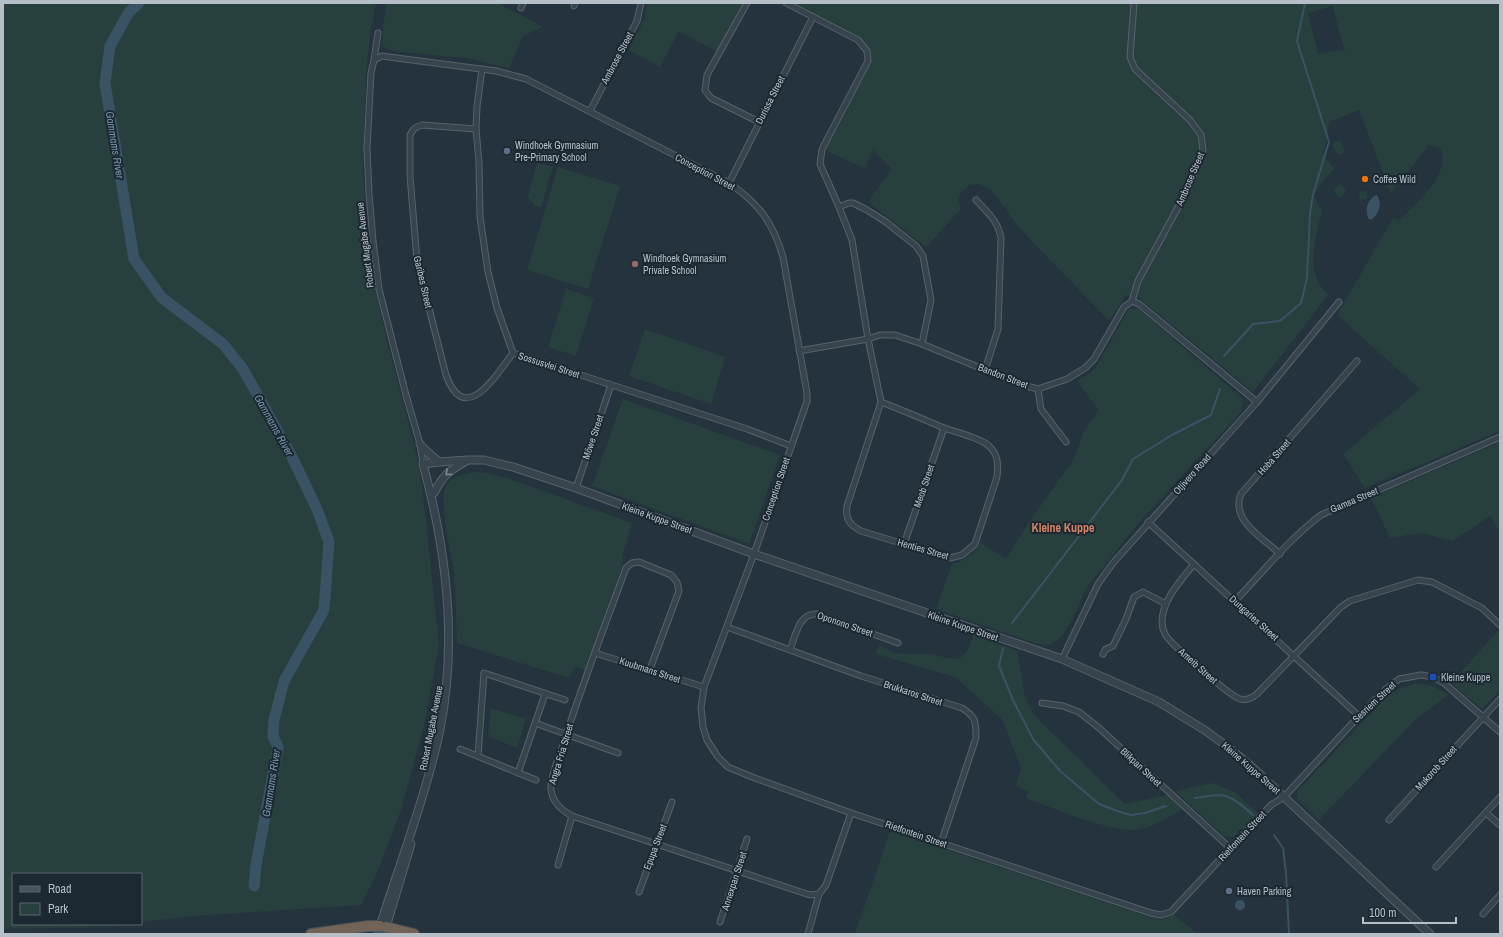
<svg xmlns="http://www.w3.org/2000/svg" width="1503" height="937" viewBox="0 0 1503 937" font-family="'Archivo Narrow',sans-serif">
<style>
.green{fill:#27403e;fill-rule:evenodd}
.water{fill:#395264}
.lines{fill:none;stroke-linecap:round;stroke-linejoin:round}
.stream{stroke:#395264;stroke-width:2}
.river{stroke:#395264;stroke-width:11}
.minor-casing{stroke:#56626b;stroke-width:7}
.tertiary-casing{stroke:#56626b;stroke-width:9}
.secondary-casing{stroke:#56626b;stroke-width:9}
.motorway-casing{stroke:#434f58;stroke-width:12}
.minor{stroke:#38444d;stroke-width:5}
.tertiary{stroke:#38444d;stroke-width:7}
.secondary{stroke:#465460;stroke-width:7}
.motorway{stroke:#736356;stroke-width:10}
.oneway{stroke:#7c8891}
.service-dot{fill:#5c6f8a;stroke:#1d2932;stroke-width:1.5}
.food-dot{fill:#e8710a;stroke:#1d2932;stroke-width:1.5}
.education-dot{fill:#8d6e63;stroke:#1d2932;stroke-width:1.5}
.transit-dot{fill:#1a4fb4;stroke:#1d2932;stroke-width:1.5}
.labels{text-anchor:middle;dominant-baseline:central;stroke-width:4;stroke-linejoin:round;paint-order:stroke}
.street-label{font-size:10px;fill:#b4bfc8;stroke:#1d2932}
.poi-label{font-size:10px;fill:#b4bfc8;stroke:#1d2932;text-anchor:start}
.water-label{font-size:11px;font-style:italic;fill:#7595aa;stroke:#1d2932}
.quarter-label{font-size:12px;font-weight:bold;fill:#d28366;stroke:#1d2932}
</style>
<rect width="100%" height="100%" fill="#24333d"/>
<!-- green -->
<g class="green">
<path d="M3,3h373l-5,27 -5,41 -3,100 4,67 8,50 12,53 28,107 7,36 17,161 -15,81 -23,84 -24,63 -16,32 -168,11 -52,6v-48h-128v50h115l-23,3 -102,2z"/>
<path d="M387,3h111l45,24 -20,9 -14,32 -44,-10 -74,-7 -9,-6 1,-19z"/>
<path d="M647,3h100l-28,50 -40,-22 -19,36 -31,-17 16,-33z"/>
<path d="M786,3h714v428l-135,57 -22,-34 77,-65 -83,-74 56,-97 7,2c17,-18 48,-42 42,-70l-3,-3 -10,-2 -38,48 -32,-83 -30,12 -5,33 10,14 -12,13 -8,15 8,13c-4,21 -13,46 -6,67 2,7 8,13 12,18l-75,97 -114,-94 -13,-3 -17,26 -88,-91 -30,-41 -12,-5 -10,1 -8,8 -3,7 3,9 -35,38 -58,-45 24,-33 -19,-19 -9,18 -42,-19 46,-88 -1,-10 -9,-11zM1332,5l13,47 -6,-2 -21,4 -10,-41 21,-6z"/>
<path d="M1340,141l5,10 -6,4 -4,-4 -3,-8z"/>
<path d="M537,163l16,4 -12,40h-5l-8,-10z"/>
<path d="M558,167l62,19 -32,103 -61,-19z"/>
<path d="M1340,183l7,8 -7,7 -7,-8z"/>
<circle cx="1363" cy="195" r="4.5"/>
<path d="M566,289l28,9 -18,58 -28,-9z"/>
<path d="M1129,309h10l104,90 -2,13 -98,106 -56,69 -14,32 -12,18 -11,8 -13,-1 -101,-35 16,-45c14,-3 20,-11 29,-21l25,16 23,-37 45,-63 9,-26 16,-23 -22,-29 17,-11z"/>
<path d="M645,329l80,28 -14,47 -82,-28z"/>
<path d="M623,399l157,56 -31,89 -157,-58z"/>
<path d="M1500,442v90l-10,-16 -37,25 -33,-8 -30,5 -19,-40z"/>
<path d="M473,472l13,1 21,5 125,45 -9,30 -1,14 -37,103 -10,-4 -6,12 -112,-35c-1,-23 -1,-46 -3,-68 -2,-20 -16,-74 -8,-89 5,-10 17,-12 27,-14z"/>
<path d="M1499,630l1,1v59l-18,19 -31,-26z"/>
<path d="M973,634l44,17 8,47 10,18 90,88 42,-9 15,14c-14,9 -33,21 -50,21 -31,-1 -76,-21 -106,-32l2,-6 -12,-7 5,-16 -19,-50 -47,-42 -79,-23 3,-10c20,14 24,9 45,10 11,0 23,5 35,5 9,-7 11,-14 14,-25z"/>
<path d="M1417,683l15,3 17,8 -34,26 -96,100 -22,-21v-7l92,-98 13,-7z"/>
<path d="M491,708l35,11 -9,29 -29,-12z"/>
<path d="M1213,783l23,10 23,21 -25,23 -10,-1 -49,-45z"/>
<path d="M890,831l271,89 12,-6 25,20h-343z"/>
</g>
<!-- water -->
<g class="water">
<path d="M1377,195c6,8 2,19 -6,25l-3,-2c-3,-9 -1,-16 6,-22z"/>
<circle cx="1240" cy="905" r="5"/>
</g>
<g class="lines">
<!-- stream -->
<g class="stream">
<path d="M1224,356l29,-32 27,-3 21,-18 6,-25 3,-64 3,-20 16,-52 -32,-101 8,-38"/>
<path d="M1012,623l110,-143 11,-21 39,-24 39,-20 9,-26"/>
<path d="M1003,648l-4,18 14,34 20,39 27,32 39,33 21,8 11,3 14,-2 21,-7"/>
<path d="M1195,798c32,-5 33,-5 58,17"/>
<path d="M1274,835l9,13 3,25 3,61"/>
</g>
<!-- river -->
<path class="river" d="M139,3l-10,9 -19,34 -5,37 29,176 28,39 61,46 20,25 49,88 25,52 12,33 -5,68 -40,71 -10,39 -1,16 5,11 -22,118 -2,21"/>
<!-- minor casing -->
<g class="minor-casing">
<g id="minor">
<path d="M747,3l-40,72 -2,15 6,8 48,24"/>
<path d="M786,3l72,37 9,11 1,10 -46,88 -2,15 19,43 13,33 16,99 13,63 -34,104c-2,13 3,19 14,25l89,27 12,-3 13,-11 22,-67c1,-11 2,-22 -8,-31 -8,-8 -34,-14 -45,-18 -21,-9 -42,-18 -63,-26"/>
<path d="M574,6l1,-3"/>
<path d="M521,8l2,-5"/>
<path d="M378,33l-4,27 -3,13 -4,75 2,46 4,47 6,48 27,106 14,49 3,20"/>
<path d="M374,60l8,-4 7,1 107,14 30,8 203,104c30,21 44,39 54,74l24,136v8l-53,153 -50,133 -3,21 2,19 4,13 11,17 10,10 24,10 99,36 300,100 10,2 10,-3 82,-88 18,-19 13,-8 75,-81 28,-28 12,-9 22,-4 12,2 11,6 56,49"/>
<path d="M482,69l-5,37 -1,23 3,33 1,55 8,55 9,36 16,45 234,76 44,17"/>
<path d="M590,111l47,-90 4,-18"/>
<path d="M476,129l-54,-4c-7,2 -9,4 -12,10v41l7,85 29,114c19,53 50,0 67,-22"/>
<path d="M729,183l84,-166"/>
<path d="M976,200c12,13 22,21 25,38l-3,91 -13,41"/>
<path d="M839,207l10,-4h4l14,7 19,12 30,24 7,10 8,44 -9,44"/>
<path d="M1132,301l6,-20 50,-92 15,-39 -2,-15 -11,-15 -55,-51 -5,-12 4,-54"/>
<path d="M799,351l69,-12 12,-4h15l27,9 97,40 19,5 29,-10 18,-11 9,-9 30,-52 8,-6 7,3 118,98"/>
<path d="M1038,389l3,20 25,33"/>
<path d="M576,488l35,-103"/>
<path d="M1148,522l211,194"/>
<path d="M904,544l40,-116"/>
<path d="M1280,554c-17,-16 -50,-34 -39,-60l116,-133"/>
<path d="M1194,564c-13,16 -32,36 -32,58 0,4 1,8 3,12 5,10 65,62 75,65 7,2 12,-1 17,-5l84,-87 9,-6 68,-21 14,2 50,26 18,17"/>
<path d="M1235,601c28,-29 54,-62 86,-86l179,-78"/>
<path d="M727,627l134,49 101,32c14,9 14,13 14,30l-35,105"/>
<path d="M790,650c5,-13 9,-38 27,-36l81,29"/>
<path d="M595,653l109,34"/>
<path d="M1103,654l3,-5 7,-3 13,-27 8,-22 9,-5 23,12"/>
<path d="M1062,659l36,-75 15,-21 144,-161 82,-100"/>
<path d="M650,669l29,-78 -2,-9 -6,-7 -32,-13 -7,1 -6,5c-22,60 -45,119 -64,180 -4,11 -12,30 -11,41 1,13 10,21 21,27l238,79 9,-1 7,-9 25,-72"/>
<path d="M1042,703l21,3 16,6 19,15 132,121"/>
<path d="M535,723l83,30"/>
<path d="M460,749l76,31"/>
<path d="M478,756l6,-83 81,27"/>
<path d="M518,773l27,-79"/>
<path d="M1486,813l14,12"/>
<path d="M1389,820l111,-121"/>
<path d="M558,865l14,-49"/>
<path d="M1436,867l64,-70"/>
<path d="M639,892l33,-90"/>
<path d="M1483,914l17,-19"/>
<path d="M720,922l27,-83"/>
<path d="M808,934l11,-40"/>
</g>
</g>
<!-- tertiary casing -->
<g class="tertiary-casing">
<g id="tertiary">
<path d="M420,444l4,5 15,13"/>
<path d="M434,493c9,-18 15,-22 32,-32"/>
<path d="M380,926c20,-63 45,-128 59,-192 19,-89 8,-182 -16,-270l16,-2 29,-2h16l29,7 63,21 178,66 308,105 97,43 47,29 23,17 23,19 178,167"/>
<path d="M386,927l25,-83"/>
</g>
</g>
<!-- secondary casing -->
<g class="secondary-casing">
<path id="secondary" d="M377,934l3,-8 6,1 -3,7"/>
</g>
<!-- motorway casing -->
<g class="motorway-casing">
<g id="motorway">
<path d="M386,927l28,7"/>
<path d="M311,934l57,-8h12"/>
</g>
</g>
<!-- minor -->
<use href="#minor" class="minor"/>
<!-- tertiary -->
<use href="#tertiary" class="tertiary"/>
<!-- secondary -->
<use href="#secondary" class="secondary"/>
<!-- motorway -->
<use href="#motorway" class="motorway"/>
</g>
<!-- one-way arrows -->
<defs><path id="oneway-chevron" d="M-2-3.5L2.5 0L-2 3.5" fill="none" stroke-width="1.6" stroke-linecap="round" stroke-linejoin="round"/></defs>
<use class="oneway" href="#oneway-chevron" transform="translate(448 473) rotate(138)"/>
<!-- markers -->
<g class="service-dot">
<circle cx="507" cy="151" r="4"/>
<circle cx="1229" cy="891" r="4"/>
</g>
<circle class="food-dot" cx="1365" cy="179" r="4"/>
<circle class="education-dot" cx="635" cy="264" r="4"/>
<rect class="transit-dot" x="1429" y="673" width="8" height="8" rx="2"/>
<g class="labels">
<!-- street labels -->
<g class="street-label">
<text transform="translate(617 58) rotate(-62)">Ambrose Street</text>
<text transform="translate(770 100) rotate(-63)">Durissa Street</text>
<text transform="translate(705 172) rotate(28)">Conception Street</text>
<text transform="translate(1190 179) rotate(-67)">Ambrose Street</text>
<text transform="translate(365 245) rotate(-97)">Robert Mugabe Avenue</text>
<text transform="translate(423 282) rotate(77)">Garibes Street</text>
<text transform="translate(549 365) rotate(18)">Sossusvlei Street</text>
<text transform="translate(1003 376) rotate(21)">Bandon Street</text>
<text transform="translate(593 437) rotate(-71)">Möwe Street</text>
<text transform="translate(1274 457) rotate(-49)">Hoba Street</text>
<text transform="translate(1192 474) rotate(-48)">Otjivero Road</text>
<text transform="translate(924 486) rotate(-71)">Meob Street</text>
<text transform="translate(776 489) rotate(-71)">Conception Street</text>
<text transform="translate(1354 500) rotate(-23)">Gamsa Street</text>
<text transform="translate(657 518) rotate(20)">Kleine Kuppe Street</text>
<text transform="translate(923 549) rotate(16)">Henties Street</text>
<text transform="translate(1254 618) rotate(42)">Dungaries Street</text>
<text transform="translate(845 624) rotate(19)">Oponono Street</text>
<text transform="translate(963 626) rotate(19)">Kleine Kuppe Street</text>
<text transform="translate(1198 666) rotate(42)">Ameib Street</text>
<text transform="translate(650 670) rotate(18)">Kuubmans Street</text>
<text transform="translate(913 693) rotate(18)">Brukkaros Street</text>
<text transform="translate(1374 702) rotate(-43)">Sesriem Street</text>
<text transform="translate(431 728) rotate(-79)">Robert Mugabe Avenue</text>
<text transform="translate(561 754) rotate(-73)">Angra Fria Street</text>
<text transform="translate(1141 767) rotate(43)">Blikpan Street</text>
<text transform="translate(1251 768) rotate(41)">Kleine Kuppe Street</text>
<text transform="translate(1436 768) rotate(-48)">Mukorob Street</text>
<text transform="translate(916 834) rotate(19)">Rietfontein Street</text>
<text transform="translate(1242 836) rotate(-47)">Rietfontein Street</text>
<text transform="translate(655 847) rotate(-69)">Epupa Street</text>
<text transform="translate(734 881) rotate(-72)">Annexpan Street</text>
</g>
<!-- poi labels -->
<g class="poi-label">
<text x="515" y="145">Windhoek Gymnasium<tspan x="515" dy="12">Pre-Primary School</tspan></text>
<text x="1373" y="179">Coffee Wild</text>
<text x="643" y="258">Windhoek Gymnasium<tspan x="643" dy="12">Private School</tspan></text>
<text x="1441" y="677">Kleine Kuppe</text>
<text x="1237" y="891">Haven Parking</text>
</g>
<!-- water labels -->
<g class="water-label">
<text transform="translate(115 145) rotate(81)">Gammams River</text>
<text transform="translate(274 425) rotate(61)">Gammams River</text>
<text transform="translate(271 783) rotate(-81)">Gammams River</text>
</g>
<!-- quarter labels -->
<g class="quarter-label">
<text x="1063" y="528">Kleine Kuppe</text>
</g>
</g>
<!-- border -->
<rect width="1503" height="937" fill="none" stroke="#b4bfc8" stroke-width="8"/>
<!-- legend -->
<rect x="12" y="873" width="130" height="52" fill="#1d2932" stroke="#59656e"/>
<rect x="20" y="886" width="20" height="6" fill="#465460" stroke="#59656e"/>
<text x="48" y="893" font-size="12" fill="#b4bfc8">Road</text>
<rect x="20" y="903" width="20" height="12" fill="#27403e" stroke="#59656e"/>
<text x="48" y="913" font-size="12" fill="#b4bfc8">Park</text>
<!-- scale -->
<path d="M1363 917v6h93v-6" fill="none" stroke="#b4bfc8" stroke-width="2"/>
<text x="1369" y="917" font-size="12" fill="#b4bfc8" stroke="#1d2932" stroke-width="3" paint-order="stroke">100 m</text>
</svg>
